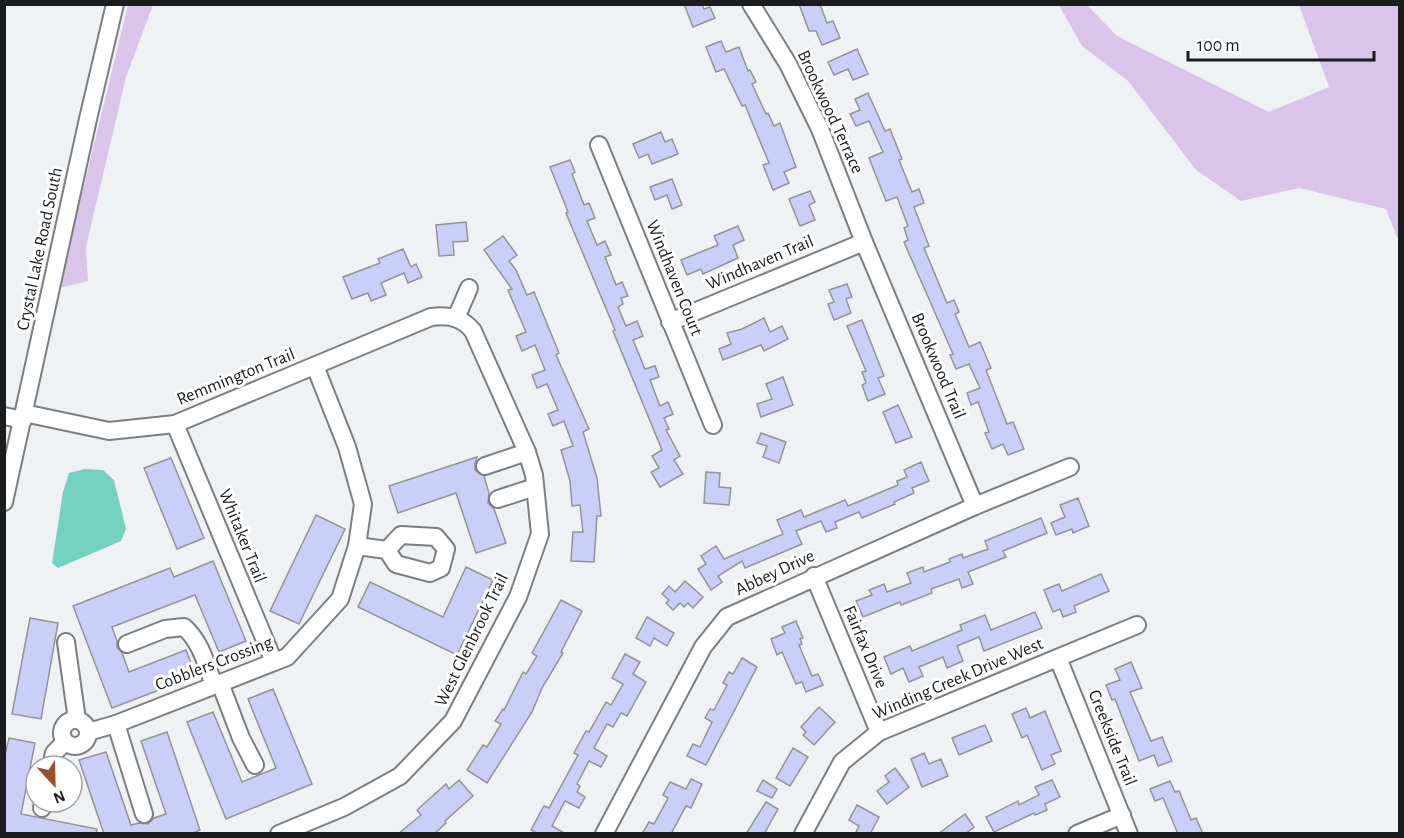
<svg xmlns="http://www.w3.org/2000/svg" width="1404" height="838" viewBox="0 0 1404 838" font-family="'Alegreya Sans',sans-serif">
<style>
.green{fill:#d9c4ea}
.water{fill:#75d1c1}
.building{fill:#c9cff7;stroke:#949498;stroke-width:1.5}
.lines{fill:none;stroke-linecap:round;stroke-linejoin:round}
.minor-casing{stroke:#7c7f81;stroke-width:20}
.minor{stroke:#fff;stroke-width:16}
.labels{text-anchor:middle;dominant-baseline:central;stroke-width:6;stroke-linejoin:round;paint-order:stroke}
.street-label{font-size:18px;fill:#1b1c1d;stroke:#fff}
</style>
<rect width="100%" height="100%" fill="#eff2f5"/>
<!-- green -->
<g class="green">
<path d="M128,5h25l-27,72 -40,170 2,34 -29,7z"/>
<path d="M1059,5h28l30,31 152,76 60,-25 -30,-82h100v237l-13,-33 -87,-21 -58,13 -45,-31 -68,-89 -46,-35z"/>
</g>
<!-- water -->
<path class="water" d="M85,469l18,1 11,10 12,49 -5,12 -63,27 -6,-5 11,-71 6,-19z"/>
<!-- building -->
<g class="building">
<path d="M684,4h18l2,5 6,-2 5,11 -22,9z"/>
<path d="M799,4h21l7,19 6,-2 7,17 -18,7 -6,-14h-7z"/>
<path d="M721,41l5,11 13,-5 9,24 2,-1 6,12 -4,2 14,30 2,-1 6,13 6,-3 16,44 -12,5 5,11 -16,7 -10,-25 6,-2 -24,-58 -3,1 -18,-37 -8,3 -10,-25z"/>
<path d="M857,49l11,25 -15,6 -5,-11 -14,6 -6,-13z"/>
<path d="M868,93l17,38 5,-2 12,30 -3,1 13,32 7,-3 5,14 -10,4 15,39 -5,2 23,55 7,-3 5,12 -4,2 14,33 11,-5 11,26 -5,2 21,54 6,-2 11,27 -16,6 -5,-11 -11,5 -7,-16 4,-1 -11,-30 -7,3 -4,-12 13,-5 -11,-24 -13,5 -6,-14 3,-1 -49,-112 4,-2 -4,-12 4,-2 -11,-29 -11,4 -17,-43 14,-6 -14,-31 -13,5 -6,-12 10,-4 -5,-11z"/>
<path d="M661,132l4,10 7,-3 6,15 -26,10 -4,-10 -9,4 -6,-14z"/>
<path d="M570,160l5,12 -3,2 12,31 5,-2 6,15 -8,3 10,24 8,-4 6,14 -6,2 11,28 6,-3 6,14 -7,2 2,6 -5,3 8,19 11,-5 6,15 -10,4 12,29 10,-3 4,11 -9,3 10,26 8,-4 5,12 -9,4 5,11 -3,1 14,26 -6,4 9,14 -23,13 -9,-15 8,-4 -7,-12 10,-6 -49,-119 2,-1 -49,-117 2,-1 -18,-45z"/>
<path d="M672,179l10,26 -10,4 -5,-14 -12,5 -5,-13z"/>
<path d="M810,191l5,11 -6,3 6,15 -15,6 -11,-27z"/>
<path d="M466,222l2,19 -15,1 1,13 -15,1 -3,-31z"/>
<path d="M738,226l6,14 -11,5 5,13 -35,16 -2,-5 -14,6 -6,-15 37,-15 -4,-9z"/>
<path d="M503,236l14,19 -8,6 7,9 11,25 7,-3 25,61 -3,2 33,74 -6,3 14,46 4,38h-4l-3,46 -23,-1 2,-29h10l-3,-27 -8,1 -2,-25 -9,-31 12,-4 -9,-25 -11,5 -5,-12 10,-4 -11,-26 -10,4 -5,-13 13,-5 -10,-25 -13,6 -6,-15 10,-4 -18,-42 4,-1 -28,-39z"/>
<path d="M403,249l8,18 5,-3 6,13 -14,6 -4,-10 -23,10 5,12 -15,6 -3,-8 -16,6 -9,-22 37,-14 -2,-4z"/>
<path d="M847,284l5,13 -6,2 5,14 -17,7 -6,-16 6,-2 -5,-12z"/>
<path d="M764,318l6,14 12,-6 6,13 -24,12 -3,-6 -38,15 -4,-11 12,-5 -4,-11 15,-4z"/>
<path d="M862,320l22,56 -6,2 7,16 -17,7 -6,-16 4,-2 -4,-11 4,-1 -19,-45z"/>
<path d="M783,377l10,28 -32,12 -4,-13 15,-5 -6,-15z"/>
<path d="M898,405l14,32 -16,6 -13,-31z"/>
<path d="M761,433l25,9 -7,21 -16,-6 4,-11 -10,-3z"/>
<path d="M477,457l-2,7v6l9,6 5,17 -1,10 6,6 12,34 -30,10 -20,-60 -58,20 -9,-27z"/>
<path d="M171,458l33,80 -27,11 -33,-81z"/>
<path d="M921,462l8,19 -17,7 2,5 -20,9 1,2 -33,14 -3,-6 -24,10 2,6 -11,4 -5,-11 -25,10 6,13 -57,24 -3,-7 -24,15 4,6 -11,8 -13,-21 8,-5 -5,-8 15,-10 8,13 59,-25 -6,-14 24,-10 3,7 41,-17 3,6 50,-21 -1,-4 10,-4 -3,-7z"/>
<path d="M706,472l14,1 -1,14 12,1 -2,17 -25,-2z"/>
<path d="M1078,498l11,28 -16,7 -1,-4 -16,6 -5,-12 14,-6 -5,-12z"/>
<path d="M316,515l29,14 -46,95 -29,-13z"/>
<path d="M1041,518l6,15 -44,18 3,6 -38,15 5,12 -11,4 -3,-9 -28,10 1,4 -31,12 -1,-3 -37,15 -7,-16 16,-6 -3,-5 15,-6 3,8 24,-9 -4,-10 16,-6 1,5 26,-10 -1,-3 13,-5 1,4 25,-9 -3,-8z"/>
<path d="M213,561l33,80 -27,11 -24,-57 -83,32 5,14v6l5,6 7,19 57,-22 10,26 -84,32 -39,-102 97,-38 4,9z"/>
<path d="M466,567l27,13 -36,75 -99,-48 12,-25 73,35z"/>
<path d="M1101,574l8,17 -35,15 2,6 -13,5 -3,-8 -7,3 -9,-22 15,-6 3,7z"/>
<path d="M685,581l18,16 -10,11 -5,-5 -4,4 -4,-4 -7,7 -7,-7 3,-3 -7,-6 7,-8 6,6z"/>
<path d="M561,600l21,11 -21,41 2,1 -21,35 -10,24 -45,71 -20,-13 16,-25 4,2 14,-23 -6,-3 8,-12 1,1 19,-38 3,2 11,-18 -5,-3z"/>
<path d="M1035,612l7,16 -58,23 -5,-14 -22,9 6,15 -16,7 -4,-11 -24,10 4,9 -14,6 -6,-14 -12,6 -7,-17 26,-11 2,5 50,-21 -2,-5 25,-10 6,15z"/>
<path d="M647,617l27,16 -7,13 -13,-8 -4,8 -14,-8z"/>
<path d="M30,618l28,5 -17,96 -29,-5z"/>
<path d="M796,621l7,17 -3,1 2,5 -3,1 13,31 6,-2 5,11 -17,7 -4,-10 -6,2 -14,-32 -5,3 -6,-16 14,-6 -3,-6z"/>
<path d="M625,654l15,8 -7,12 13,8 -19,34 -6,-3 -8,14 -6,-3 -13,24 13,8 -6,11 -12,-6 -12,23 3,2 -3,6 8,5 -6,11 -14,-7 -13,25 14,8h-28l-7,-4 13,-24 5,2 29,-53 -4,-2 12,-22 3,1 17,-30 5,3 12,-21 -11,-6z"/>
<path d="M742,658l15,9 -51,98 -19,-9 6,-12 7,3 12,-25 -7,-4 5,-9 4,1 13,-25 -4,-2 6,-11 4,2z"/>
<path d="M1131,662l11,26 -12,4 21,49 11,-4 10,24 -14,5 -4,-11 -15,6 -24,-62 -3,1 -6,-15 14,-5 -5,-11z"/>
<path d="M273,689l39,95 -86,35 -39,-97 26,-10 29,70 34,-14 -28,-69z"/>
<path d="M819,707l16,15 -21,23 -11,-10 3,-3 -5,-5z"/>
<path d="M1026,708l4,10 15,-7 16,40 -10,4 4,9 -13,6 -15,-35 -5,3 -10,-24z"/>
<path d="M985,725l7,16 -33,14 -7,-17z"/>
<path d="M167,732l33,98 -9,4h-87l-25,-74 27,-8 25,73 8,-2 9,1 6,-6 12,-4 -25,-73z"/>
<path d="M9,738l26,5 -14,71 76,15 -1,5h-92v-75z"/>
<path d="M793,748l15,9 -18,29 -14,-8z"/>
<path d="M924,753l5,11 12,-5 7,17 -26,11 -11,-28z"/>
<path d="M895,768l14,19 -22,17 -10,-13 12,-9 -4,-6z"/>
<path d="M691,779l11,5 -11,24 -5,-2 -15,28h-29l7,-12 5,2 14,-26 -5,-3 7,-13 16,7z"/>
<path d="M459,780l14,16 -28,25 1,2 -12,11h-36l23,-19 -4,-5 29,-26 3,5z"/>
<path d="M763,780l14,9 -5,9 -15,-7z"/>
<path d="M1052,780l8,17 -15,7 2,6 -12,5 -1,-2 -40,19 -8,-15 32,-16 1,4 20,-10 -4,-8z"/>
<path d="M1170,781l5,11 4,-1 12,29 5,-2 7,16h-25l-15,-36 -8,3 -5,-12z"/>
<path d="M766,802l12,7 -14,25h-18z"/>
<path d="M857,805l22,12 -9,17h-15l4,-8 -10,-6z"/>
<path d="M965,814l9,13 -9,7h-27z"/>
</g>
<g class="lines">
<!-- minor casing -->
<g class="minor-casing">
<g id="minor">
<path d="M751,4l37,60 32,65 44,113 111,264"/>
<path d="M599,145l114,280"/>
<path d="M456,318l13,-30"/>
<path d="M670,322l194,-80"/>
<path d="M24,413l85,18 66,-7 256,-107c17,-2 31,0 42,14l54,121 7,23 6,59 -22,63 -65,124 -53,55 -56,31 -65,27"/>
<path d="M4,416l19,4"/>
<path d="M175,424l99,238"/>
<path d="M485,466l42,-14"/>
<path d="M498,499l37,-12"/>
<path d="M4,502l84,-383 27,-115"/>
<path d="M357,546l30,4 9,14 34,9 11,-5 5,-19 -10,-12 -35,-2 -14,15"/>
<path d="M814,576l65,156"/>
<path d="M66,642l11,78"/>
<path d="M127,644l38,-15 19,-2c17,15 22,37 30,58"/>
<path d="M1058,658l71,176"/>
<path d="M220,683l21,55 14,27"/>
<circle cx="75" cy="733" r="13"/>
<path d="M116,724l28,90"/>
<path d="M88,732l28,-8 171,-67 53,-58 17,-53 6,-42 -16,-57 -32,-81"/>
<path d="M51,766l3,-13 11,-11"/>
<path d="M42,808l1,-6"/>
<path d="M604,834l99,-187 24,-30 248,-111 95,-39"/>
<path d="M803,834l39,-72 37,-30 258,-107"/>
<path d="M1077,834l45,-19"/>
</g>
</g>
<!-- minor -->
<use href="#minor" class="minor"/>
</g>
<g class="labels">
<!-- street labels -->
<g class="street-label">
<text transform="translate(830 112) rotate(65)">Brookwood Terrace</text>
<text transform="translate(40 249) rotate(-78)">Crystal Lake Road South</text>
<text transform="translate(760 263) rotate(-23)">Windhaven Trail</text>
<text transform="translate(674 278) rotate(68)">Windhaven Court</text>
<text transform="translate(938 366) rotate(67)">Brookwood Trail</text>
<text transform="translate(236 377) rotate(-22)">Remmington Trail</text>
<text transform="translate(242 536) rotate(68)">Whitaker Trail</text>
<text transform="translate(775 573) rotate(-25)">Abbey Drive</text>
<text transform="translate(472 640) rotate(-64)">West Glenbrook Trail</text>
<text transform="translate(865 647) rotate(67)">Fairfax Drive</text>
<text transform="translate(214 664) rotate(-21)">Cobblers Crossing</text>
<text transform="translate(958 679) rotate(-23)">Winding Creek Drive West</text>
<text transform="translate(1112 738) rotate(68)">Creekside Trail</text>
</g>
</g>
<!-- border -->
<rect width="1404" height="838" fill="none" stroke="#1b1c1d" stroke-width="12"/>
<!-- north arrow -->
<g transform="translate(54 784) rotate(158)"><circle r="28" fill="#ffffff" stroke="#a4a4a5" stroke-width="1.5"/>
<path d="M0-4.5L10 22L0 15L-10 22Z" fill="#964f2a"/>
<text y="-9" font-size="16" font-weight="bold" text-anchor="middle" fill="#1b1c1d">N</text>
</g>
<!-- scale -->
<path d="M1188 51v9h186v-9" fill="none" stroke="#1b1c1d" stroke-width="3"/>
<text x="1197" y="51" font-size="18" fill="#1b1c1d" stroke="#ffffff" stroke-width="4.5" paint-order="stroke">100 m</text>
</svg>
